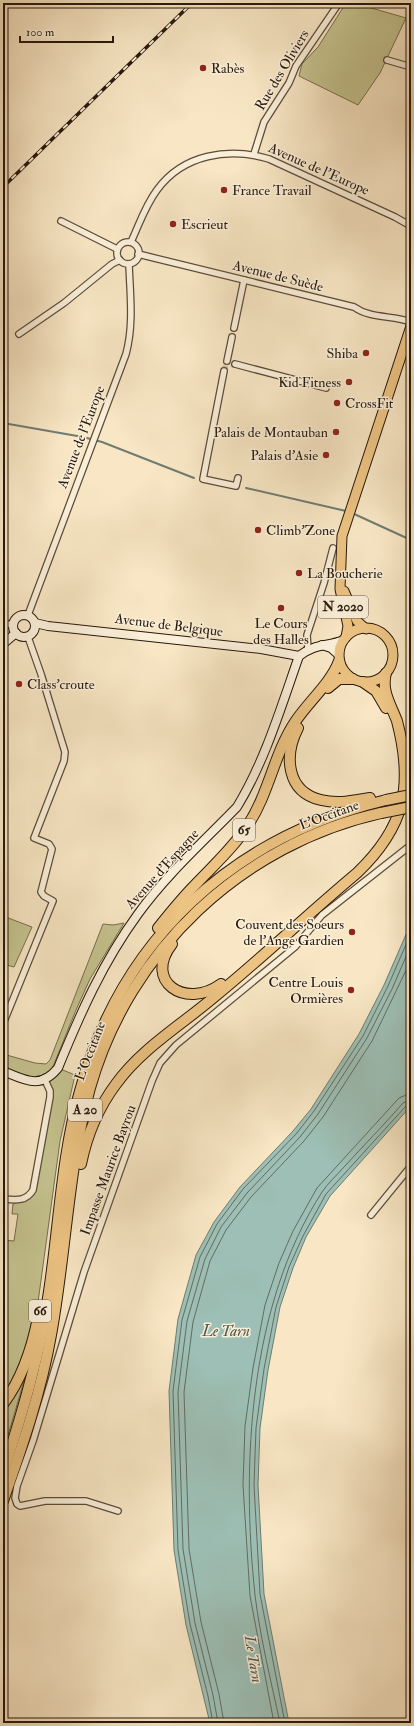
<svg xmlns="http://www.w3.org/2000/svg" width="414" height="1726" viewBox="0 0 414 1726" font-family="'IM FELL Double Pica',serif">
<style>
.green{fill:#c5c38f;stroke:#766e4e}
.water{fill:#9dbfb5;stroke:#6e7c71}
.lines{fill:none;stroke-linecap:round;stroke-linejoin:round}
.shore{stroke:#626c60;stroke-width:1}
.stream{stroke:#6e7c71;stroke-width:2}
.street-tunnel{stroke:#cebd9f;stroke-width:5.5;stroke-dasharray:5.5 3;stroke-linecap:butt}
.street-casing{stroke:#5b4c3a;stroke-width:8}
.secondary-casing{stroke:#27180c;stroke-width:10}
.primary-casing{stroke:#27180c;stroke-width:11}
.highway-casing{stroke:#27180c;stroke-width:12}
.street{stroke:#faefd9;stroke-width:5.5}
.secondary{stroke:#faefd9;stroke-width:8}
.primary{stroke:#ecc382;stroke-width:9}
.highway{stroke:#ecc382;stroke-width:10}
.rail-casing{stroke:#27180c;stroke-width:3.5}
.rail{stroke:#faefd9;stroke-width:2;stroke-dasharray:6;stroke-linecap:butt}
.highway-bridge-casing{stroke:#27180c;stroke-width:12;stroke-linecap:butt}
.highway-bridge{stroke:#ecc382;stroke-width:10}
.poi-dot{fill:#8f2418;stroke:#faefd9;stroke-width:1.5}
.labels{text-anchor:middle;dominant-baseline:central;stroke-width:3;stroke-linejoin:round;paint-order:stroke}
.shield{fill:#faefd9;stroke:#66584a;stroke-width:1}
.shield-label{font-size:13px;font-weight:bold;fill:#27180c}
.poi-label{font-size:14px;fill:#27180c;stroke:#faefd9;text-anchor:start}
.street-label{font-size:14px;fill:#27180c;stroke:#faefd9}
.water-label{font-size:15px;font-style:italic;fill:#505247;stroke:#faefd9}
</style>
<rect width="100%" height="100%" fill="#f8e6c4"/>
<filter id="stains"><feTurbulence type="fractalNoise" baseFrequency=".005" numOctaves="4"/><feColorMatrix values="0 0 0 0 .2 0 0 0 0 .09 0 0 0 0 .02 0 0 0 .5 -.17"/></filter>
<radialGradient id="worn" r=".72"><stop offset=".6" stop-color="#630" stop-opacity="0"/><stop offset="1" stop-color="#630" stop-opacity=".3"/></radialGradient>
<!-- green -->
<g class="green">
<path d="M346,3h8l52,15 -26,55 -22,32 -59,-29 3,-12 16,-17z"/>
<path d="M3,916l29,11 -18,40 -11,-3z"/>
<path d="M124,923l-34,56 -14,31 -24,59c-14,16 -33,5 -49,-2v-13l32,9 11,1 4,-4 53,-136 10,1z"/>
<path d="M58,1068l17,7 -15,66 -30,220 -27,91v-212l11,1 4,-27h-6l1,-10 16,-8 21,-99 -5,-17z"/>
</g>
<!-- water -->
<path class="water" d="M411,923v183l-81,90 -24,41 -13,31 -13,39 -12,63 -8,58 -2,57 6,109 25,129h-79l-24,-98 -12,-75 -5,-159 9,-72 18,-64 18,-33 26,-35 53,-56 18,-22 48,-75 25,-49z"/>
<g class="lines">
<!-- shore -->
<g class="shore">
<path d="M213,1723l-5,-27 -18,-72 -12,-74 -5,-159 9,-71 18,-63 17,-33 26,-35 53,-55 18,-23 49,-75 25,-50 23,-53"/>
<path d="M218,1723l-5,-28 -18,-72 -12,-74 -5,-157 9,-71 18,-62 16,-32 26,-34 53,-56 18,-23 49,-76 25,-49 19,-44"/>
<path d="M224,1723l-5,-29 -18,-72 -12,-73 -5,-157 9,-70 17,-61 16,-31 25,-33 53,-56 19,-24 49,-76 39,-81"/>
<path d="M274,1723l-24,-127 -7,-111 2,-59 8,-58 12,-63 14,-42 14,-32 24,-43 82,-90 12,-5"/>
<path d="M280,1723c-9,-42 -20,-86 -25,-128 -14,-132 -6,-289 67,-403 6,-9 15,-17 22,-25 19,-21 40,-42 59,-64l8,-4"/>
<path d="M285,1723l-25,-129 -6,-109 2,-57 8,-59 12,-62 13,-40 14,-31 23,-42 80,-88 5,-2"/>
</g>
<!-- stream -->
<g class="stream">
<path d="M3,423l80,14 19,5 92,36"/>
<path d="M246,488l100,23"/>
<path d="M352,513l59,27"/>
</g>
<!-- street-tunnel -->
<path class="street-tunnel" d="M224,371l3,-10 8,3"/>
<!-- street casing -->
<g class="street-casing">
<g id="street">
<path d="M387,60l24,7"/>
<path d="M254,154l10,-32 25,-39 7,-17 43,-63"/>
<path d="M61,221l56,28"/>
<path d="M131,242c8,-17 14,-36 26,-52 26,-36 72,-43 112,-31l126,58 16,9"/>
<circle cx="128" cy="253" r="11"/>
<path d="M138,254l216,53c17,12 38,8 57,15"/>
<path d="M234,328l10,-48"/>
<path d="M19,334l45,-31 48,-39 8,-4"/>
<path d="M227,361l5,-24"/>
<path d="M235,364l91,24"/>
<path d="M224,371l-21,108 33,7 2,-8"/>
<path d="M28,615l98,-261c8,-30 4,-60 3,-90"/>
<path d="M3,623l10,2"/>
<path d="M308,649l-1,-14 17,-52 9,-35"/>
<path d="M3,1024l50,-123 -9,-5 -3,-4 11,-43 -3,-5 -15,-6 30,-77 1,-9 -24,-78 -13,-37"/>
<path d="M3,1199c12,1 23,3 30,-9l17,-93v-6l-5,-11"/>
<path d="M371,1215l40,-49"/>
<path d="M118,1511l-32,-10h-41l-25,5 -3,-2 -2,-6 2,-12 16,-45 51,-169 68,-191 8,-18 16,-18 119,-98 27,-32 89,-70"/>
</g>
</g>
<!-- secondary casing -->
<g class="secondary-casing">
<g id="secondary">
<circle cx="24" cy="626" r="11"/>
<path d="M35,623l13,3 213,23 38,7"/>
<path d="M3,644l13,-11"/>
<path d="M322,645l9,3 8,7"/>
<path d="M3,1071c22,9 37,19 55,-3 22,-54 45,-106 80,-154 28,-39 65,-72 99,-107 28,-46 44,-100 62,-151 17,-13 27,-9 45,-16"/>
</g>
</g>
<!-- primary casing -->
<g class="primary-casing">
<g id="primary">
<path d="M344,591l13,30 9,8"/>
<circle cx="366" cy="655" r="27"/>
<path d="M346,637l2,-11 -8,-37 2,-53 69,-210"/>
</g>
</g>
<!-- highway casing -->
<g class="highway-casing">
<g id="highway">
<path d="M363,682l13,9 10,17"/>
<path d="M328,688l11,-9h14"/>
<path d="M298,728c-14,27 -12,64 23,72 16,4 33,1 49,-2"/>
<path d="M158,928c12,-15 24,-30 38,-44 18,-19 38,-37 52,-59 21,-32 26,-71 47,-103 13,-20 36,-39 44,-61"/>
<path d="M172,944c-29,37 13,66 49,40"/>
<path d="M81,1164c6,-29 17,-56 35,-80 25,-35 65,-59 97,-86 49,-40 95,-84 144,-125 48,-46 57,-87 40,-152 -6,-16 -16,-30 -11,-48"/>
<path d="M3,1404c19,-25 29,-56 35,-86"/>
<path d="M3,1472c19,-57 36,-114 45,-174 11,-69 13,-140 32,-207 42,-153 153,-254 306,-291"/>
<path d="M3,1501c19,-54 38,-109 48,-166 15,-82 17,-167 39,-247 39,-138 152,-244 291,-275"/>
</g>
</g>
<!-- street -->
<use href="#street" class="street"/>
<!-- secondary -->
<use href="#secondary" class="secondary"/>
<!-- primary -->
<use href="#primary" class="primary"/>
<!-- highway -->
<use href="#highway" class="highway"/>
<!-- rail casing -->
<g class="rail-casing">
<path id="rail" d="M3,187l189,-184"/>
</g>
<!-- rail -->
<use href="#rail" class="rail"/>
<!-- highway-bridge casing -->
<g class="highway-bridge-casing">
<g id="highway-bridge">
<path d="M386,800l25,-5"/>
<path d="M381,813l30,-6"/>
</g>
</g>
<!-- highway-bridge -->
<use href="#highway-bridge" class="highway-bridge"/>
</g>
<!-- markers -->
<g class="poi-dot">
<circle cx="203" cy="68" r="4"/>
<circle cx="224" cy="190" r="4"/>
<circle cx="173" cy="224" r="4"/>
<circle cx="366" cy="353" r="4"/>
<circle cx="349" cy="382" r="4"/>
<circle cx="337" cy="403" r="4"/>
<circle cx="336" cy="432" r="4"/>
<circle cx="326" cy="455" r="4"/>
<circle cx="258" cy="530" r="4"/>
<circle cx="299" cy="573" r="4"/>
<circle cx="281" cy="608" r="4"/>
<circle cx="19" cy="684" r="4"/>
<circle cx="352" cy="932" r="4"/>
<circle cx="351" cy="990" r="4"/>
</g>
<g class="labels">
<!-- shield labels -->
<g class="shield">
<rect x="318" y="596" width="50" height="22" rx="3"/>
<rect x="233" y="819" width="22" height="22" rx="3"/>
<rect x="68" y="1099" width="34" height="22" rx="3"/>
<rect x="29" y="1300" width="22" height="22" rx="3"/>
</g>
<g class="shield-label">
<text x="343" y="607">N 2020</text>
<text x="244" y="830">65</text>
<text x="85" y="1110">A 20</text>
<text x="40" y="1311">66</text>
</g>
<!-- poi labels -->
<g class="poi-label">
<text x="211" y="68">Rabès</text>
<text x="232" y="190">France Travail</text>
<text x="181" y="224">Escrieut</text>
<text x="358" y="353" text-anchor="end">Shiba</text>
<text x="341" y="382" text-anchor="end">Kid Fitness</text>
<text x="345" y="403">CrossFit</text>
<text x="328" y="432" text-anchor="end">Palais de Montauban</text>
<text x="318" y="455" text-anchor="end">Palais d'Asie</text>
<text x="266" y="530">Climb'Zone</text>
<text x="307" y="573">La Boucherie</text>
<text x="281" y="623" text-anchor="middle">Le Cours<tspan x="281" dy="16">des Halles</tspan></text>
<text x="27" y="684">Class'croute</text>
<text x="344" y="924" text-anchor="end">Couvent des Soeurs<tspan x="344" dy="16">de l'Ange Gardien</tspan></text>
<text x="343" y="982" text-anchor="end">Centre Louis<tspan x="343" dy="16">Ormières</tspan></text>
</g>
<!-- street labels -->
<g class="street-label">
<text transform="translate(282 70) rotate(-59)">Rue des Oliviers</text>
<text transform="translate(319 169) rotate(24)">Avenue de l'Europe</text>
<text transform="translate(278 276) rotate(14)">Avenue de Suède</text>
<text transform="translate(81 437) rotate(-69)">Avenue de l'Europe</text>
<text transform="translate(169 625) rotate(7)">Avenue de Belgique</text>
<text transform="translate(329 815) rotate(-20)">L'Occitane</text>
<text transform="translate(162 869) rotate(-48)">Avenue d'Espagne</text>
<text transform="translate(90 1051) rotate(-69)">L'Occitane</text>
<text transform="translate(108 1170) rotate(-70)">Impasse Maurice Bayrou</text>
</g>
<!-- water labels -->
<g class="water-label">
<text x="226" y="1331">Le Tarn</text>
<text transform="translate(253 1659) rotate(81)">Le Tarn</text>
</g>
</g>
<!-- margin -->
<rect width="414" height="1726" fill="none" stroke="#f8e6c4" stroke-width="16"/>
<rect x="4" y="4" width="406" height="1718" fill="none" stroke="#27180c" stroke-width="2"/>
<rect x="8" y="8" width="398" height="1710" fill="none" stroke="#27180c"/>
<!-- scale -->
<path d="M20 36v6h93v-6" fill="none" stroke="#27180c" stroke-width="2"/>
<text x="26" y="36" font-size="12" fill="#27180c" stroke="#faefd9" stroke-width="3" paint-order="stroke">100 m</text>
<rect width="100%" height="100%" filter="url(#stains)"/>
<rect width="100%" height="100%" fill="url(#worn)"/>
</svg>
